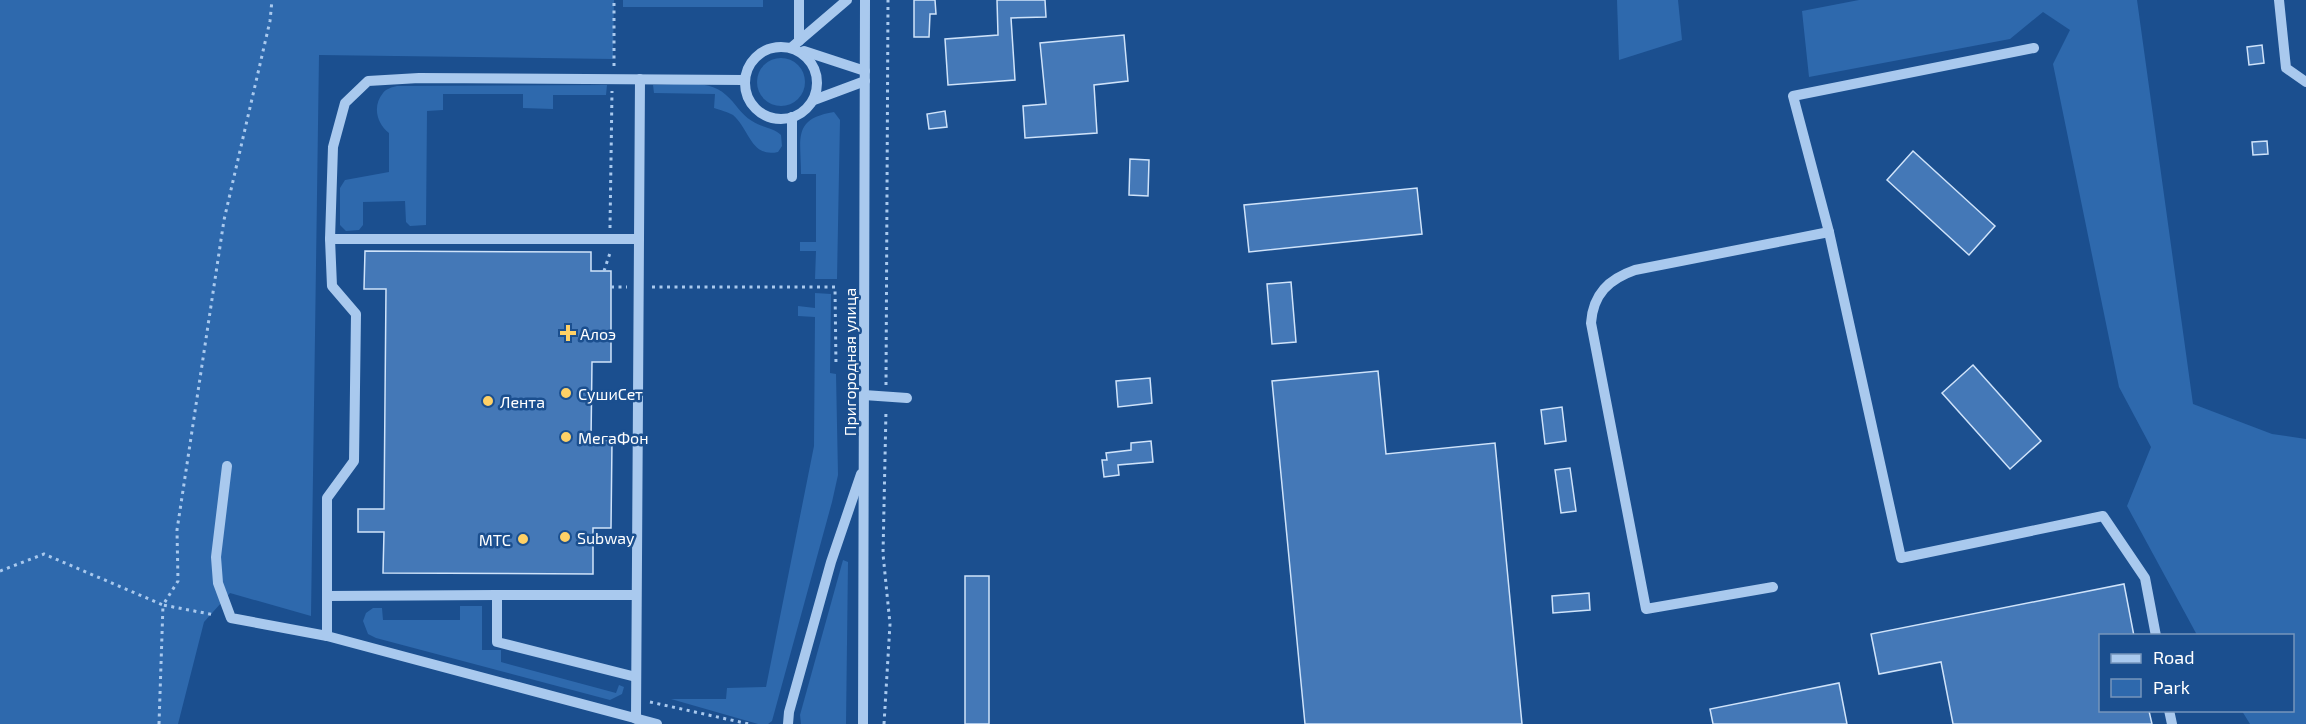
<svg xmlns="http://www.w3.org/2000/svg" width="2306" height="724" viewBox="0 0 2306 724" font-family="'Exo 2',sans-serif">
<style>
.green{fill:#2e69ad}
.building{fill:#4478b7;stroke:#cfe3fa;stroke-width:1.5}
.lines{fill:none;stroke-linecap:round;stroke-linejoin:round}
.path{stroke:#a9c9ee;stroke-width:3;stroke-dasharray:3 4.5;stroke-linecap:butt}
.minor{stroke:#a9c9ee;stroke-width:10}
.poi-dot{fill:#ffd166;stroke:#1b4f8f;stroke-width:2}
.labels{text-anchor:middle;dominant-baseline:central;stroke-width:5;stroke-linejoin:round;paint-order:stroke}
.poi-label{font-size:16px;fill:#fff;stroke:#1b4f8f;text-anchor:start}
.street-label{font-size:16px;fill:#fff;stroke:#1b4f8f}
</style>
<rect width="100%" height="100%" fill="#1b4f8f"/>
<!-- green -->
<g class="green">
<path d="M0,0h614l-1,59 -294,-4 -8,561 -81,-23 -26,29 -26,102h-178z"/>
<rect x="623" y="0" width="140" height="7"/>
<path d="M1617,0h61l4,40 -63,20z"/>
<path d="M1859,0h278l56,404 79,30 34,5v285h-56l-8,-13 50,-1v-74l-95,-1 -70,-129 24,-59 -32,-60 -66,-323 17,-34 -27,-18 -33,27 -201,38 -7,-66z"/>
<circle cx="781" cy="82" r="24"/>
<path d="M607,85l-1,10h-53v14l-30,-1v-14h-80v16l-16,1 -1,114 -16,1 -4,-4 -1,-21 -42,1v23l-4,5 -13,1 -6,-6v-37l5,-8 44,-8v-39c-12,-9 -17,-27 -6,-40 3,-4 9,-6 14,-7z"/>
<path d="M653,85c23,0 55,-7 73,10 10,8 14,19 26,26 10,7 21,6 29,14l1,11 -4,6c-27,6 -28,-22 -45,-37 -5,-3 -13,-5 -19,-7l1,-14 -61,-1z"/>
<path d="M834,112l6,8 -3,159h-22l1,-28h-16v-9h16v-68h-15c0,-36 -9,-55 33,-62z"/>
<path d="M815,293l16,1 -1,79 6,1 2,101 -6,27 -60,219 -4,3h-10l-87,-25h55l1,-11 39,-1 48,-241 1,-129 -17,-1v-10l17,2z"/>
<path d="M843,560l5,2 -2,162h-45l-1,-9z"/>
<path d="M460,606h22v44h19v12l115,31 3,-8 5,2 -2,7 -12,6 -234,-62 -8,-4 -5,-13 3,-8 7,-5h9l1,12h77z"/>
</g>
<!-- building -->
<g class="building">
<path d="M914,0h21l1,14h-6l-1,23h-15z"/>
<path d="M997,0h48l1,17 -35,1 4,62 -67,5 -3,-46 53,-4z"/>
<path d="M1124,35l4,46 -34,4 3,48 -72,5 -2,-32 23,-2 -6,-61z"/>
<path d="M2262,45l2,18 -15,2 -2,-18z"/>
<path d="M945,111l2,16 -18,2 -2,-15z"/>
<path d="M2267,141l1,13 -15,1 -1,-13z"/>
<path d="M1913,151l82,75 -26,29 -82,-75z"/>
<path d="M1130,159l19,1 -1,36 -19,-1z"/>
<path d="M1417,188l5,46 -173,18 -5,-47z"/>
<path d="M365,251l226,1v19h20v91h-19l-1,78 21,1 -1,87h-18v46l-210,-1 1,-41h-26v-23h26l2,-220h-22z"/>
<path d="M1291,282l5,60 -24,2 -5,-60z"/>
<path d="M1973,365l68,76 -31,28 -68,-76z"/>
<path d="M1378,371l8,83 109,-11 27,281h-217l-33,-343z"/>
<path d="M1150,378l2,25 -34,4 -2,-26z"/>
<path d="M1562,407l4,34 -21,3 -4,-34z"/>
<path d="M1151,441l2,21 -35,3 1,10 -15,2 -2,-17h5l-1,-7 25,-3v-7z"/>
<path d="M1570,468l6,43 -15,2 -6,-43z"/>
<rect x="965" y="576" width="24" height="148"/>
<path d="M2124,584l10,52h-34v75h49l3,13h-199l-12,-62 -62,12 -8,-40z"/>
<path d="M1589,593l1,17 -37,3 -1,-17z"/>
<path d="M1839,683l8,41h-134l-3,-15z"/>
</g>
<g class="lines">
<!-- path -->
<g class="path">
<path d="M614,66v-66"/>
<path d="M610,228l2,-137"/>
<path d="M604,271l6,-18"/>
<path d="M611,287h16"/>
<path d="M652,287h183l1,79"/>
<path d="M886,385l2,-385"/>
<path d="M0,571l44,-17 119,51 15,-24 -1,-51 47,-310 46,-199 2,-21"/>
<path d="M650,702l99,22"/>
<path d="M159,724l4,-119 52,10"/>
<path d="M884,724l6,-100 -7,-70 3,-144"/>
</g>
<!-- minor -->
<g class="minor">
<path d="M2279,0l7,68 20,14"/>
<path d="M799,41v-41"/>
<circle cx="781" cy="83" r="36"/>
<path d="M792,47l55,-47"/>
<path d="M2034,48l-241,48 36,136 72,326 202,-42 42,62 11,58"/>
<path d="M804,51l61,20"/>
<path d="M814,100l51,-19"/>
<path d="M792,177v-60"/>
<path d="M330,239h309"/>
<path d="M864,395l43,3"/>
<path d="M227,466l-11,91 2,26 13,35 96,18 330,88"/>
<path d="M1773,587l-127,22 -55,-286c2,-29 18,-44 44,-53l194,-38"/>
<path d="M497,595l-170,1v-98l27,-37 2,-147 -24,-28 -2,-47 3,-92 12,-44 23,-22 51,-3 325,2"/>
<path d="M327,636v-40"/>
<path d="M636,677l-139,-35v-47h139"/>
<path d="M2169,710l3,14"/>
<path d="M636,719l4,-640"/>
<path d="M788,724l1,-12 42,-150 30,-88"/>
<path d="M863,724l2,-724"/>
</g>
</g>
<!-- markers -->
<g class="poi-dot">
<path d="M565 324h6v6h6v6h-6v6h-6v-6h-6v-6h6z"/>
<circle cx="566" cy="393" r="6"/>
<circle cx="488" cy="401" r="6"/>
<circle cx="566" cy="437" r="6"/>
<circle cx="565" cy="537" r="6"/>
<circle cx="523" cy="539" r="6"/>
</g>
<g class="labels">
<!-- poi labels -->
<g class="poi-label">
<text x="580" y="333">Алоэ</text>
<text x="578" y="393">СушиСет</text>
<text x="500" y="401">Лента</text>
<text x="578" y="437">МегаФон</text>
<text x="577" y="537">Subway</text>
<text x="511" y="539" text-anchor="end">МТС</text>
</g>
<!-- street labels -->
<g class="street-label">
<text transform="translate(849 362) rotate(-90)">Пригородная улица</text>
</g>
</g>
<!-- legend -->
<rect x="2099" y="634" width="195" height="78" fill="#1b4f8f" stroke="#7695bc" stroke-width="1.5"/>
<rect x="2111" y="654" width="30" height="9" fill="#a9c9ee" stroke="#7695bc" stroke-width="1.5"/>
<text x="2153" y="664" font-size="18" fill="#ffffff">Road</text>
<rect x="2111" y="679" width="30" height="18" fill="#2e69ad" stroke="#7695bc" stroke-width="1.5"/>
<text x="2153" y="694" font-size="18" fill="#ffffff">Park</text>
</svg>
